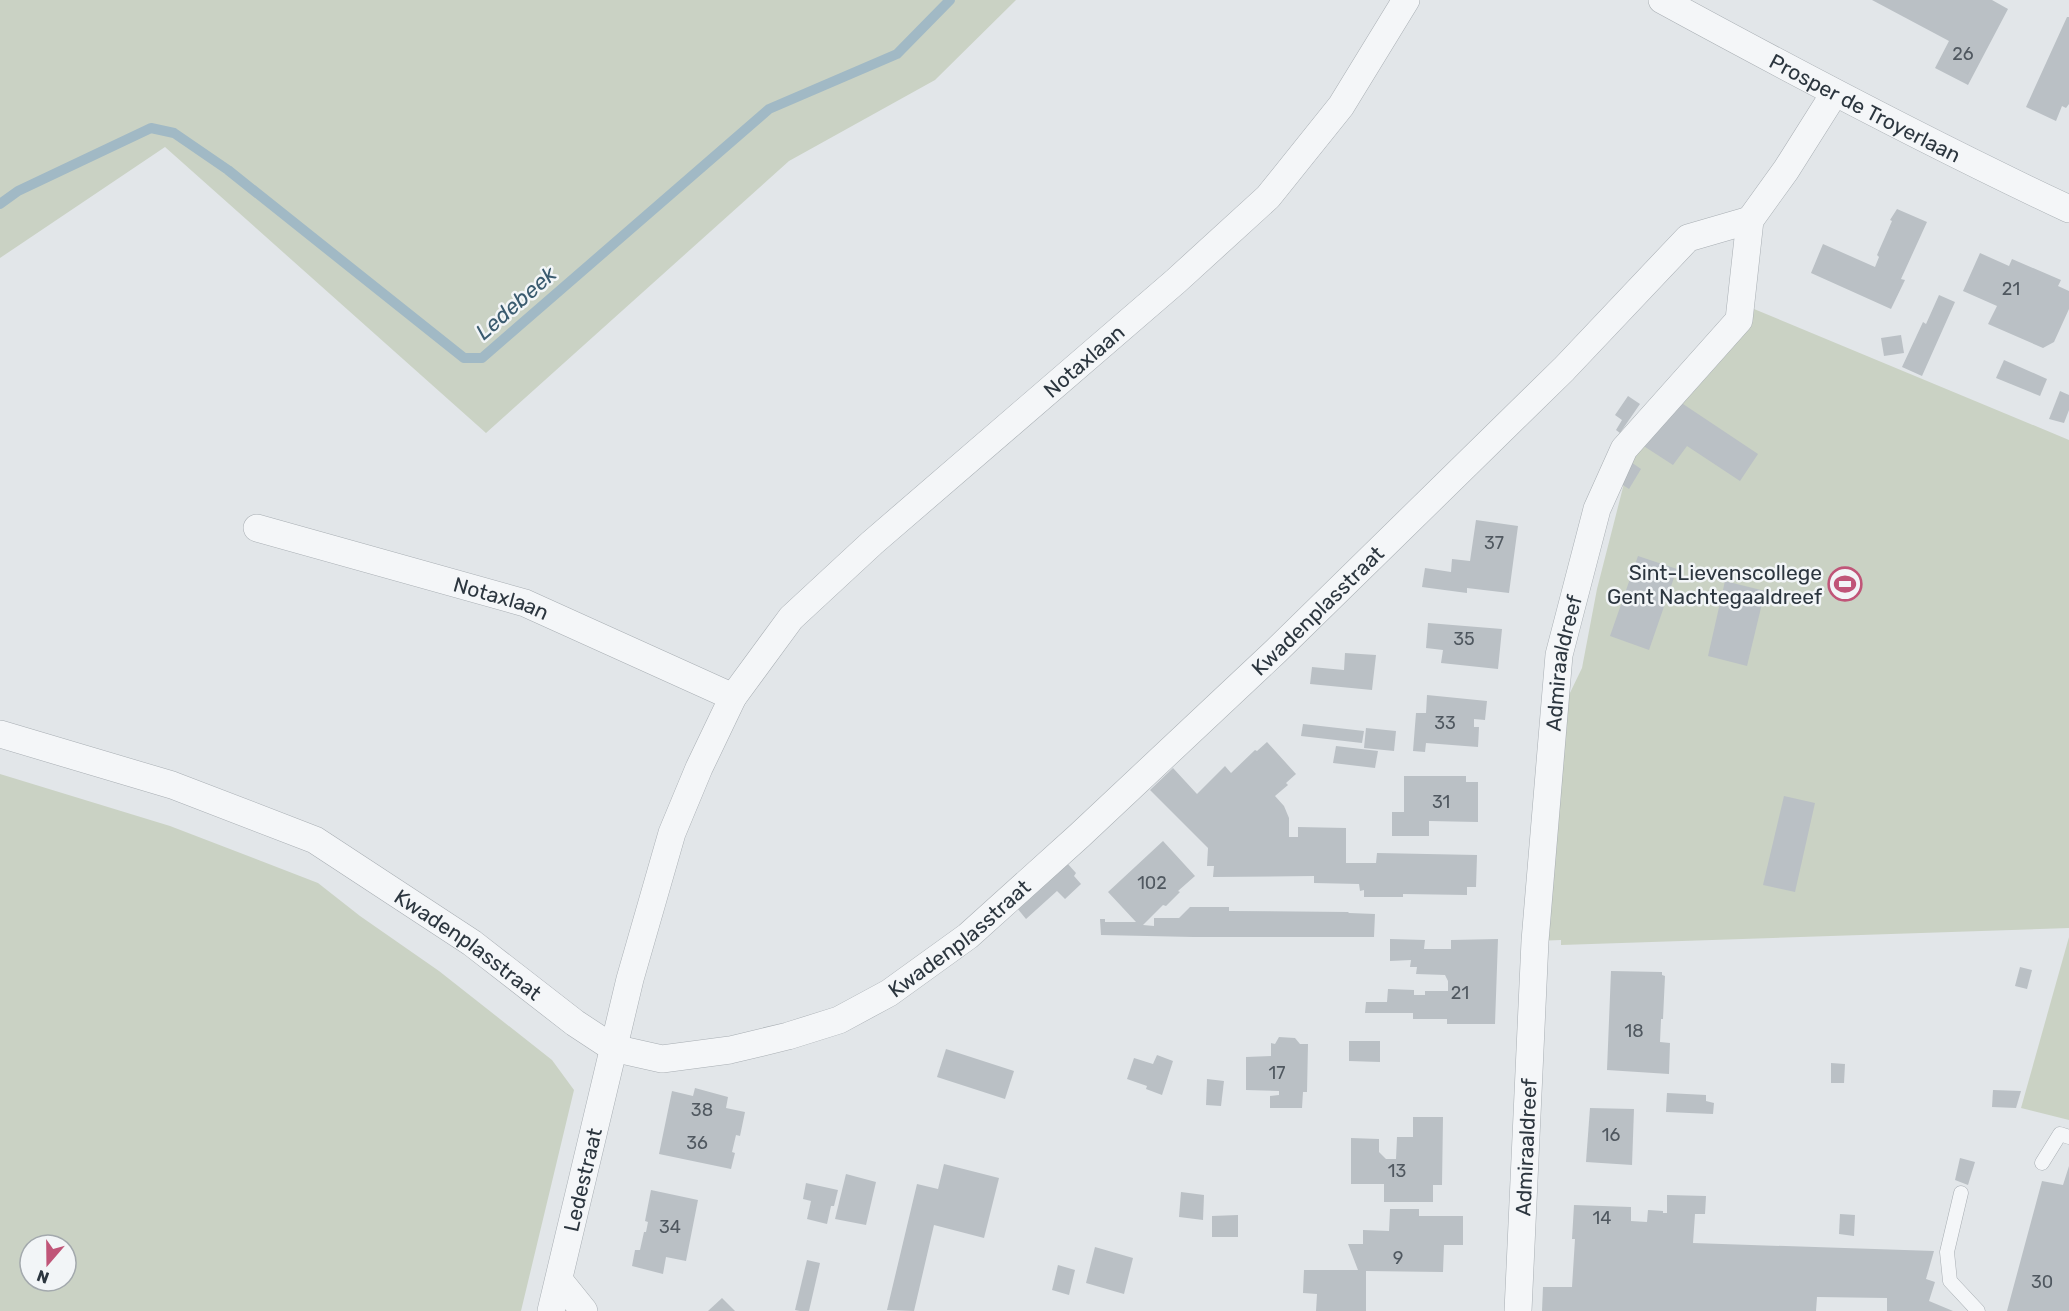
<svg xmlns="http://www.w3.org/2000/svg" width="2069" height="1311" viewBox="0 0 2069 1311" font-family="Rubik,sans-serif">
<style>
.green{fill:#cad2c4;fill-rule:evenodd}
.lines{fill:none;stroke-linecap:round;stroke-linejoin:round}
.stream{stroke:#a1b9c5;stroke-width:10}
.building{fill:#bac0c5}
.lane-casing{stroke:#a8aeb3;stroke-width:15}
.street-casing{stroke:#a8aeb3;stroke-width:28}
.lane{stroke:#f4f6f8;stroke-width:14}
.street{stroke:#f4f6f8;stroke-width:27}
.labels{text-anchor:middle;dominant-baseline:central;stroke-width:5;stroke-linejoin:round;paint-order:stroke}
.number-label{font-size:18px;fill:#505860}
.street-label{font-size:21px;fill:#2c363f;stroke:#f2f5f7}
.poi-label{font-size:21px;fill:#2c363f;stroke:#f2f5f7;text-anchor:end}
.water-label{font-size:22px;font-style:italic;fill:#3a5b6f;stroke:#f2f5f7}
</style>
<rect width="100%" height="100%" fill="#e2e6e9"/>
<!-- green -->
<g class="green">
<path d="M0,0h1016l-81,80 -146,81 -303,272 -321,-286 -165,111z"/>
<path d="M1754,309l315,131v488l-508,17v-5l-26,1 18,-213 29,-60 15,-79 34,-133 70,-87z"/>
<path d="M0,774l170,52 148,57 42,33 79,55 113,89 22,30 -53,221h-521zM30,1245h36v36h-36z"/>
<path d="M2069,937v183l-48,-12z"/>
</g>
<g class="lines">
<!-- stream -->
<path class="stream" d="M0,204l18,-13 133,-63 23,5 54,37 236,188h18l287,-249 128,-55 53,-54"/>
</g>
<!-- building -->
<g class="building">
<path d="M1872,0h120l16,9 -40,76 -33,-17 14,-27z"/>
<path d="M2067,17h2v87l-3,4 -4,-2 -6,15 -30,-14z"/>
<path d="M1897,209l30,13 -26,57 4,1 -14,29 -80,-36 12,-29 52,23 4,-10 -2,-2 15,-34 -2,-1z"/>
<path d="M1980,253l29,13 3,-7 49,21 -3,6 11,5v18l-15,33 -11,6 -55,-24 9,-18 -34,-15z"/>
<path d="M1939,295l16,7 -33,74 -20,-9 21,-45 3,2z"/>
<path d="M1901,335l3,18 -20,3 -3,-18z"/>
<path d="M2004,360l43,19 -7,17 -44,-18z"/>
<path d="M2060,391l9,4v15l-5,13 -15,-4z"/>
<path d="M1628,396l12,8 -20,29 -4,-3 6,-10 -7,-5z"/>
<path d="M1671,396l87,58 -18,27 -53,-35 -14,19 -34,-22z"/>
<path d="M1628,460l13,9 -12,20 -14,-9z"/>
<path d="M1476,520l42,6 -9,67 -42,-5v5l-45,-6 3,-19 26,4 1,-13 18,2z"/>
<path d="M1638,556l39,13 -28,81 -39,-14z"/>
<path d="M1725,581l40,10 -18,75 -39,-10z"/>
<path d="M1428,623l74,6 -4,40 -57,-6 2,-13 -17,-2z"/>
<path d="M1345,653l31,2 -4,35 -62,-6 2,-17 32,3z"/>
<path d="M1427,695l60,6 -2,19 -11,-1v8h5l-1,20 -52,-4 -1,9 -12,-1 3,-38h10z"/>
<path d="M1303,724l61,7 -2,12 -61,-7z"/>
<path d="M1366,728l30,3 -2,20 -30,-3z"/>
<path d="M1267,742l29,32 -10,9 2,2 -13,11 9,10 5,12v19h9v-10l48,1v35h30l1,-10 100,2 -1,32h-9v8l-64,-1v3h-39v-7l-4,1 -1,-7 -45,-1v-7l-101,1 1,-11h-7l1,-18 -58,-58 23,-22 24,26 28,-28 6,7 24,-23 2,1z"/>
<path d="M1336,746l42,5 -3,17 -42,-5z"/>
<path d="M1404,776h62v6h12v40l-49,-1v15h-37v-24h12z"/>
<path d="M1784,796l31,7 -20,89 -32,-7z"/>
<path d="M1163,841l32,35 -17,15 2,1 -14,14 -3,-1 -20,20 11,1v-8h25l11,-11h39v4l119,1 1,1 26,1 -1,23h-181l-92,-2 -1,-16h5v3h31l-28,-30z"/>
<path d="M1067,863l9,10 -2,3 7,8 -16,15 -8,-8 -31,28 -9,-11z"/>
<path d="M1390,939l35,1 -1,9h27v-9l47,-1 -3,85h-48v-5h-34v-6h-48l1,-11h21l1,-13 26,1v5h11v-4h23v-10l-3,-6 -29,-1 1,-7h-7l1,-7 -21,1z"/>
<path d="M2020,967l12,3 -5,19 -12,-3z"/>
<path d="M1611,971l51,1v3l3,1 -2,43h-2l-1,23 10,1 -1,31 -62,-4z"/>
<path d="M1279,1037l16,1 5,6h8l-1,48h-4l-1,16h-32v-12l9,-1v-4l-33,-1v-33l25,-1v-13l4,1z"/>
<path d="M1349,1041h31v21l-31,-1z"/>
<path d="M946,1049l68,22 -9,28 -68,-22z"/>
<path d="M1157,1055l16,6 -11,34 -16,-6 1,-3 -20,-7 7,-21 19,6z"/>
<path d="M1831,1063l14,1 -1,19h-13z"/>
<path d="M1207,1079l17,2 -3,25 -15,-1z"/>
<path d="M695,1088l33,9 -2,11 19,4 -5,24 -4,-1 -4,17 3,1 -4,16 -72,-15 13,-63 21,5z"/>
<path d="M1993,1090l28,1 -5,17 -24,-1z"/>
<path d="M1667,1093l39,2v6l8,2 -1,11 -47,-2z"/>
<path d="M1590,1108l44,1 -2,56 -46,-3z"/>
<path d="M1413,1117h30l-1,68h-9v17h-49v-18h-33v-46l28,1v13l7,7h10l1,-22h16z"/>
<path d="M1960,1158l15,4 -7,23 -13,-5z"/>
<path d="M944,1164l55,14 -15,60 -50,-13 -20,86 -27,-1 30,-126 21,5z"/>
<path d="M2069,1166v145h-62l35,-130 21,4z"/>
<path d="M846,1174l30,8 -10,43 -31,-6z"/>
<path d="M806,1183l32,7 -4,16h-3l-4,18 -20,-5 4,-18 -8,-2z"/>
<path d="M651,1190l47,10 -12,61 -20,-4 -3,17 -31,-8 3,-16h5l4,-18h2l2,-10 -3,-1z"/>
<path d="M1181,1192l23,3 -1,25 -24,-3z"/>
<path d="M1667,1195l39,1 -1,18h-10l-2,29 241,8 -8,28 9,3 -6,19 24,10h-66v-13l-70,-1 -1,14h-274l1,-24h29l3,-48h-3l2,-34 57,2v14l16,1 1,-12 15,1v2h4z"/>
<path d="M1390,1209h29v7h44v29h-19l-1,27 -77,-1v40h-50l1,-17 -14,-1 1,-23h54l-10,-26h15v-14l26,1z"/>
<path d="M1840,1214l15,1 -1,21 -15,-2z"/>
<path d="M1238,1215v22h-26v-21z"/>
<path d="M1095,1247l38,11 -9,36 -38,-11z"/>
<path d="M807,1260l13,3 -11,48h-9l-5,-1z"/>
<path d="M1058,1265l17,5 -6,25 -17,-5z"/>
<path d="M722,1298l13,13h-27z"/>
</g>
<g class="lines">
<!-- lane casing -->
<g class="lane-casing">
<g id="lane">
<path d="M2042,1163l18,-29 9,3"/>
<path d="M1961,1193l-14,59 3,29 28,30"/>
</g>
</g>
<!-- street casing -->
<g class="street-casing">
<g id="street">
<path id="s1" d="M1662,0c134,73 268,144 407,209"/>
<path id="s2" d="M257,528l268,75 208,94"/>
<path id="s3" d="M0,734l172,51 143,55 157,103 103,80 38,25 49,11 68,-9 58,-14 51,-16 50,-27 79,-57 111,-100 197,-185 288,-282 124,-131 62,-18"/>
<path d="M559,1280l25,31"/>
<path id="s4" d="M551,1311l79,-332 42,-146 27,-65 34,-71 58,-79 81,-75 304,-262 92,-84 73,-91 65,-106"/>
<path id="s5" d="M1518,1311l17,-370 24,-286 38,-146 27,-60 115,-129 11,-100 36,-50 48,-76"/>
</g>
</g>
<!-- lane -->
<use href="#lane" class="lane"/>
<!-- street -->
<use href="#street" class="street"/>
</g>
<!-- icons -->
<defs>
<g id="stadium-ring" transform="scale(1.725)"><circle r="9.5" fill="#f2f5f7" stroke="#c05578" stroke-width="1.5"/><path d="M0-5a6.5 5 0 1 0 0 10a6.5 5 0 1 0 0-10ZM-3.5-1.8h7v3.6h-7Z" fill="#c05578"/></g>
</defs>
<g fill-rule="evenodd">
<use href="#stadium-ring" x="1845" y="584"/>
</g>
<g class="labels">
<!-- number labels -->
<g class="number-label">
<text x="1963" y="54">26</text>
<text x="2011" y="289">21</text>
<text x="1494" y="543">37</text>
<text x="1464" y="639">35</text>
<text x="1445" y="723">33</text>
<text x="1441" y="802">31</text>
<text x="1152" y="883">102</text>
<text x="1460" y="993">21</text>
<text x="1634" y="1031">18</text>
<text x="1277" y="1073">17</text>
<text x="702" y="1110">38</text>
<text x="1611" y="1135">16</text>
<text x="697" y="1143">36</text>
<text x="1397" y="1171">13</text>
<text x="1602" y="1218">14</text>
<text x="670" y="1227">34</text>
<text x="1398" y="1258">9</text>
<text x="2042" y="1282">30</text>
</g>
<!-- street labels -->
<g class="street-label">
<text stroke="none"><textPath href="#s1" startOffset="230">Prosper de Troyerlaan</textPath></text>
<text stroke="none"><textPath href="#s4" startOffset="1130">Notaxlaan</textPath></text>
<text stroke="none"><textPath href="#s2" startOffset="254">Notaxlaan</textPath></text>
<text stroke="none"><textPath href="#s3" startOffset="1560">Kwadenplasstraat</textPath></text>
<text stroke="none"><textPath href="#s5" startOffset="650">Admiraaldreef</textPath></text>
<text stroke="none"><textPath href="#s3" startOffset="1074">Kwadenplasstraat</textPath></text>
<text stroke="none"><textPath href="#s3" startOffset="518">Kwadenplasstraat</textPath></text>
<text stroke="none"><textPath href="#s5" startOffset="164">Admiraaldreef</textPath></text>
<text stroke="none"><textPath href="#s4" startOffset="135">Ledestraat</textPath></text>
</g>
<!-- poi labels -->
<g class="poi-label">
<text x="1822" y="572">Sint-Lievenscollege<tspan x="1822" dy="24">Gent Nachtegaaldreef</tspan></text>
</g>
<!-- water labels -->
<g class="water-label">
<text transform="translate(516 303) rotate(-41)">Ledebeek</text>
</g>
</g>
<!-- north arrow -->
<g transform="translate(48 1263) rotate(200)"><circle r="28" fill="#f2f5f7" stroke="#a3a9ad" stroke-width="1.5"/>
<path d="M0-4.5L10 22L0 15L-10 22Z" fill="#c05578"/>
<text y="-9" font-size="16" font-weight="bold" text-anchor="middle" fill="#2c363f">N</text>
</g>
</svg>
